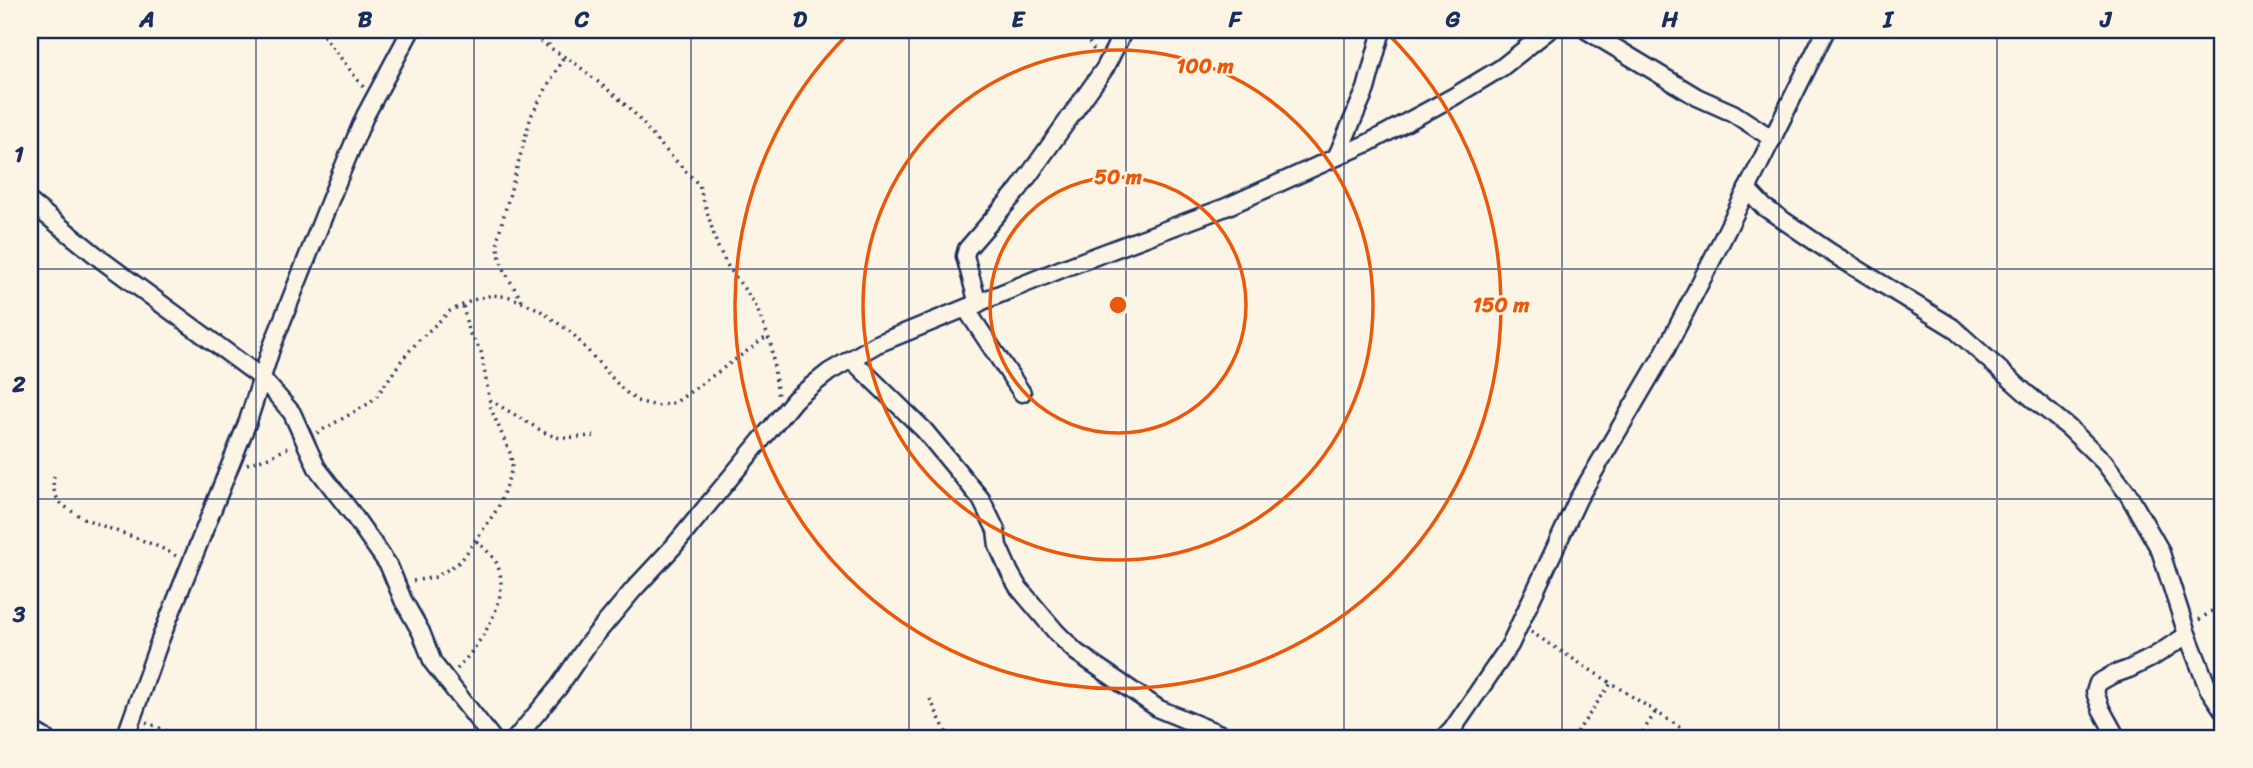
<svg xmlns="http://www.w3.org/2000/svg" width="2253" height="768" viewBox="0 0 2253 768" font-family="Sriracha,sans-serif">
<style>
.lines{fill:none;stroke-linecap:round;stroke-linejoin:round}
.street-casing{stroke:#1b2f5e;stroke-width:21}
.path{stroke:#1b2f5e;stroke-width:3.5;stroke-dasharray:2 5;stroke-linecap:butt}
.street{stroke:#fcf5e5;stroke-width:16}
.grid{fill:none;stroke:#1b2f5e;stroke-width:2;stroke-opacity:0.55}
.ring{fill:none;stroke:#e8590c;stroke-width:3.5}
.centre{fill:#e8590c;stroke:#fcf5e5;stroke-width:3.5}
.ring-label{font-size:21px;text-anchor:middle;font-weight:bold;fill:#e8590c;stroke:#fcf5e5;stroke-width:5;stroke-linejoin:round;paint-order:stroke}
.neatline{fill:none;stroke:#1b2f5e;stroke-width:2.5}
.grid-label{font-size:23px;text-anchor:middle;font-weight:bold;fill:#1b2f5e}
</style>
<rect width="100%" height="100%" fill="#fcf5e5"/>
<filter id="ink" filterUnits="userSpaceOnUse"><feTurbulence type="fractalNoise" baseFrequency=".0143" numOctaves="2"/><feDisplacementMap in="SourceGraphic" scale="14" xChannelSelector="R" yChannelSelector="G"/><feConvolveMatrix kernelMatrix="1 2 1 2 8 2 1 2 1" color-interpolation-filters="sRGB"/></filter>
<g filter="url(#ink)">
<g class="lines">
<!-- street casing -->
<g class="street-casing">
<g id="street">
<path d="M1586,30l111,67 36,16 40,26"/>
<path d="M1337,156l29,-67 16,-59"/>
<path d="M1747,189l17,18 66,45 122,75 75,67 42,34 35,34 24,32 32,56 26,81 22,57 15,22"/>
<path d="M30,202l73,59 159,117 30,35 25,55 34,44 38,54 14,34 18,32 12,31 59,75"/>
<path d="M978,304l-13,-48 2,-7 52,-60 86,-121 19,-38"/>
<path d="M966,309l56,84"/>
<path d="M851,359l73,71 57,69 15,31 2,16 12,27 8,14 38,45 20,20 83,57 71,29"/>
<path d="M30,729l15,9"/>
<path d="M125,738l35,-98 88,-219 23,-72 67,-169 27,-64 46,-86"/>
<path d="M516,738l42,-50 30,-44 46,-55 40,-43 121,-147 34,-27 48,-28 187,-76 162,-61 142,-64 85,-46 48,-29 48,-38"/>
<path d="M1444,738l8,-8 58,-85 68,-146 87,-148 51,-99 110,-222"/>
<path d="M2117,738l-16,-29 -6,-17 3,-9 14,-8 17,-6 24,-12 34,-22"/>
</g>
</g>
<!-- path -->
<g class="path">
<path d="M319,30l45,58"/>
<path d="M522,30l54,34 42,34 17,16 22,27 42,44 18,60 10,20 28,39 13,32 3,9 7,52"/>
<path d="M545,30l4,15"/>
<path d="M1082,30l13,22"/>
<path d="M522,301c-12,-21 -26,-39 -24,-64l33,-121 33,-60"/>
<path d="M490,400l57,34 13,4 35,-2"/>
<path d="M317,433l51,-29 9,-8 24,-35 17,-20 32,-30 23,-11 19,-5 18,2 28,12 34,24 51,57 14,11 20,5 19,-4 92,-66"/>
<path d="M247,464l25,-8 19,-10"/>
<path d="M54,476c-2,9 0,19 6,26 23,24 85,34 116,54"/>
<path d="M413,581l23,-4 25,-16 37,-53 14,-39 -1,-14 -20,-46 -10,-58 -13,-20 -5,-26"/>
<path d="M2199,620l24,-17"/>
<path d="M1531,632l166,106"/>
<path d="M457,669c23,-25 58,-73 38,-109 -5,-7 -13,-14 -20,-20"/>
<path d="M930,699l19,39"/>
<path d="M146,722l36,16"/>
<path d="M1573,738l38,-55"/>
<path d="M1639,738l17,-27"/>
</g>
<!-- street -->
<use href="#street" class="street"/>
</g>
</g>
<!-- grid -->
<path class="grid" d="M256,30v708M474,30v708M691,30v708M909,30v708M1126,30v708M1344,30v708M1562,30v708M1779,30v708M1997,30v708M30,269h2193M30,499h2193"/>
<!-- distance rings -->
<g class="ring">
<circle cx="1118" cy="305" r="128"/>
<circle cx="1118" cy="305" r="255"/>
<path d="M1386 32A383 383 0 1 1 850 32"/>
</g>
<circle cx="1118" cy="305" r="10" class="centre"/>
<g class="ring-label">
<text x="1205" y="73">100 m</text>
<text x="1118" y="184">50 m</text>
<text x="1501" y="312">150 m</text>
</g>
<!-- margin -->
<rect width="2253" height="768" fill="none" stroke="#fcf5e5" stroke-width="77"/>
<rect x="38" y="38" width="2176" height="692" class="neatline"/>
<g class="grid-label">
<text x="147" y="27">A</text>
<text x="365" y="27">B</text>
<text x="582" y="27">C</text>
<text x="800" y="27">D</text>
<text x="1018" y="27">E</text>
<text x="1235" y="27">F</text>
<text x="1453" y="27">G</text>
<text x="1670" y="27">H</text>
<text x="1888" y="27">I</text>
<text x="2106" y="27">J</text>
<text x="19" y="162">1</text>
<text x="19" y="392">2</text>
<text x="19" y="622">3</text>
</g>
</svg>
